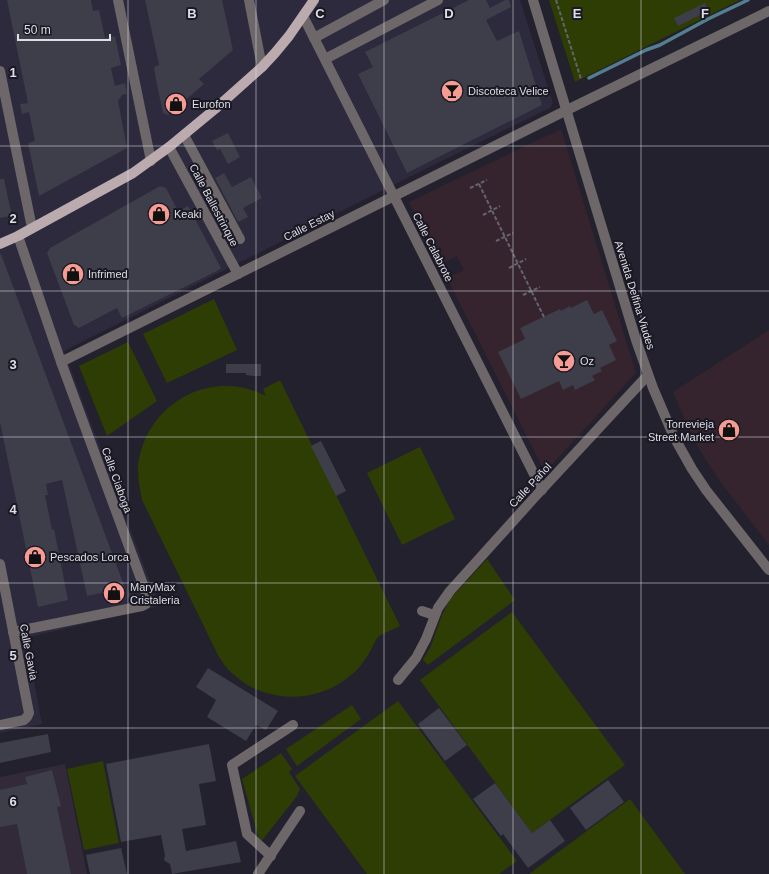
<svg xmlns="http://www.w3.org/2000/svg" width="769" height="874" viewBox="0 0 769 874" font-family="Helvetica,sans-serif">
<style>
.commercial{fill:#35242e}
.built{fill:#2c2a3c}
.education{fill:#322a39}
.green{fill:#2e3d04}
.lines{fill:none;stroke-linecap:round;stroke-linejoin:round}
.stream{stroke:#557d90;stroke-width:3.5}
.building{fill:#3e3d4a}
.path{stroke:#65636e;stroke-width:2;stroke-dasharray:4 2;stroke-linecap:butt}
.minor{stroke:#6e6769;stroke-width:10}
.major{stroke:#bbabaf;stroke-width:10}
.grid{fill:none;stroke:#dedee6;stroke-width:1;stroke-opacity:0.55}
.labels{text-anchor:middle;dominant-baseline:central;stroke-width:4;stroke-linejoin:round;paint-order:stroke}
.poi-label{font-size:11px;fill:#dedee6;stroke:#191823;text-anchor:start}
.street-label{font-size:11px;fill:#dedee6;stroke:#191823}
.grid-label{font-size:13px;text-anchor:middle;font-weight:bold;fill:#dedee6;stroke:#191823;stroke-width:4;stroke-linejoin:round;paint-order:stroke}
</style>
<rect width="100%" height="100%" fill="#23212d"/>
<!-- commercial -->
<g class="commercial">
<path d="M561,129l75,244 -91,99 -98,-194 17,-8 -7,-14 -17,8 -31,-62z"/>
<path d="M769,330v215l-50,-65 -15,-23 -9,-16 -10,-21 -12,-28z"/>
</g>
<!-- built -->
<path class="built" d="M0,0h520l33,103 -3,5 -151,74 -335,169 95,255 -133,32 16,86 -42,9z"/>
<!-- education -->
<path class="education" d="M65,764l22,110h-87v-97z"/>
<!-- green -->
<g class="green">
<path d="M549,0h191l-165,82z"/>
<path d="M214,299l23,51 -70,33 -24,-49z"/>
<path d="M128,342l29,59 -50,35 -28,-70z"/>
<path d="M280,380l120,246c-6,3 -17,7 -22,11 -3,3 -8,16 -12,21 -4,7 -10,13 -16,18 -33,28 -85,28 -117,-2 -6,-5 -11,-12 -15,-19l-76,-155c-2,-10 -4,-20 -4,-30 2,-47 43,-85 89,-84 14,0 27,4 39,10l-3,-7z"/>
<path d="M420,447l35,72 -53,26 -35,-72z"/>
<path d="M487,559l28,41 -87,65 -5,-5 8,-14 11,-31 7,-14 3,-4z"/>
<path d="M512,612l113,153 -93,68 -112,-153z"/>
<path d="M398,701l119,160 -18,13h-132l-72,-98z"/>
<path d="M352,705l9,14 -64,47 -11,-17z"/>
<path d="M281,753l11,16 -3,3 11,17 -3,7 -37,47 -18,-64z"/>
<path d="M103,761l16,82 -35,7 -17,-81z"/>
<path d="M630,799l55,75h-156z"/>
</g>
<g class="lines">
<!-- stream -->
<path class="stream" d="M589,78l57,-28 14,-5 48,-26 40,-19"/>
</g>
<!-- building -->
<g class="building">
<path d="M7,0h84l2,11 6,-1 6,28 10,-2 6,29 -10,3 4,18 10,-3 2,11 -5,1 -4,6 9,47 -88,48 -11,-53 7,-2 -6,-29 -7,2 -2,-10 8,-1z"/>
<path d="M145,0h77l11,50 -34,29 5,5 -36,31 -5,-2 -7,-33 -2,-13 5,-2z"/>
<path d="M469,0h17l4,8 15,-8h4l2,7 -25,13 11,21 22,-10 23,74 -135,68 -49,-99 15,-7 -8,-15z"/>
<path d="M705,3l3,8 -30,15 -4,-8z"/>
<path d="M228,133l12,24 -12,7 -8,-15 -3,1 -5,-9z"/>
<path d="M224,173l8,14 19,-10 11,21 -19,10 5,9 -10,5 -23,-44z"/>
<path d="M0,179h4l8,37 -12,2z"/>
<path d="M160,186l6,2 12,23 10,-5 33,62 -4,3 -95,47 -5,-10 -38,20 -5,-3 -27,-72 3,-5z"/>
<path d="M0,254h1l124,334 -38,8 -25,-116 -16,4 2,11h-3l7,35 2,-1 14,71 -30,7 -38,-185z"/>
<path d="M587,300l7,14 8,-4 15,31 -8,4 7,15 -16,8 2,3 -10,5 3,4 -20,10 -2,-5 -10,5 -4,-9 -38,18 -23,-47 27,-13 -5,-11 40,-19 1,2 9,-5 1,2z"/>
<path d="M226,364h35v12h-8l-7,-1v-2h-20z"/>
<path d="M321,441l25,50 -10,5 -25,-50z"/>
<path d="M208,668l70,43 -12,19 -10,-5 -10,16 -39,-24 9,-17 -20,-13z"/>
<path d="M439,708l28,37 -22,16 -27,-37z"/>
<path d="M48,734l3,18 -51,11v-20z"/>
<path d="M209,744l7,37 -17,3 7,41 -24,4 4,22 50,-10 5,21 -69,12 -2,-10 -5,-3 -1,-2 1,-3 -4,-21 -40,7 -15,-78z"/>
<path d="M52,770l9,36 -4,1 14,67h-44l-10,-50 -17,3v-37l27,-6 -2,-7z"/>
<path d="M608,780l16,22 -38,28 -16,-22z"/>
<path d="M495,783l37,50 18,-13 15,21 -37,27 -25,-34 -2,2 -28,-37z"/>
<path d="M121,848l6,26h-37l-4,-19z"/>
</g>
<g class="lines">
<!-- path -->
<g class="path">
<path d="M556,0l25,79"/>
<path d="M479,184l65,133"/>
<path d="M470,188l17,-8"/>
<path d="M483,215l17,-9"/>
<path d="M496,241l17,-8"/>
<path d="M509,268l17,-9"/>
<path d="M523,295l17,-8"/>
</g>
<!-- minor -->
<g class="minor">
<path d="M118,0l33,161"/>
<path d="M249,0l13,67"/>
<path d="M533,0l103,340 17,48 21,49 18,32 14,21 63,80"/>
<path d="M303,16l239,474"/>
<path d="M314,38l70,-38"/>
<path d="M325,59l113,-59"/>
<path d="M0,71l32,157"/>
<path d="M184,135l56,104"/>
<path d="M169,147l69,127"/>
<path d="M61,362l506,-252 202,-99"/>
<path d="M0,564l29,149 -2,4 -3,3 -24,5"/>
<path d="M422,611l12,4"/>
<path d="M13,632l129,-26 4,-2 2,-6 -87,-236 -43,-126"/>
<path d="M398,680l18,-22 10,-19 12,-31 12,-17 83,-92 115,-124"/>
<path d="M271,856l-24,-22 -15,-69 61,-40"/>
<path d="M258,874l42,-63"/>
</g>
<!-- major -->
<path class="major" d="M0,244l18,-8 115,-63 36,-26 46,-38 47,-42 13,-14 14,-17 25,-36"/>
</g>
<!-- grid -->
<path class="grid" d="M128,0v874M256,0v874M384,0v874M513,0v874M641,0v874M0,146h769M0,291h769M0,437h769M0,583h769M0,728h769"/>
<!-- icons -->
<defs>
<g id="bar-disc" transform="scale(1.15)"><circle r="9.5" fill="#f59c95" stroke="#191823"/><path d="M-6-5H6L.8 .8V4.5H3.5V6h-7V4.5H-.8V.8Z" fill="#111"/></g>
<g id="shop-disc" transform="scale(1.15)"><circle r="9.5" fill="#f59c95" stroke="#191823"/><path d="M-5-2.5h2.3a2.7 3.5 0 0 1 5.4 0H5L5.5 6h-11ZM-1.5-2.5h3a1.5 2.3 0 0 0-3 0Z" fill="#111"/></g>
</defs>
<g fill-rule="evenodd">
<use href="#bar-disc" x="452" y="91"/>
<use href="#shop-disc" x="176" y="104"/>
<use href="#shop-disc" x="159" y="214"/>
<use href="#shop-disc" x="73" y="274"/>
<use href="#bar-disc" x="564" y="361"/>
<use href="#shop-disc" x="729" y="430"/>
<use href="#shop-disc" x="35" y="557"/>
<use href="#shop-disc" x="114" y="593"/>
</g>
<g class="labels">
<!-- poi labels -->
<g class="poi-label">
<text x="468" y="91">Discoteca Velice</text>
<text x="192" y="104">Eurofon</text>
<text x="174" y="214">Keaki</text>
<text x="88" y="274">Infrimed</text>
<text x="580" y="361">Oz</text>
<text x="714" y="424" text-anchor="end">Torrevieja<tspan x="714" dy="13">Street Market</tspan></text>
<text x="50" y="557">Pescados Lorca</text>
<text x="130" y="587">MaryMax<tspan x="130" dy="13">Cristaleria</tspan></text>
</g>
<!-- street labels -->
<g class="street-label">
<text transform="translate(214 205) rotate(62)">Calle Ballestrinque</text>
<text transform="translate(309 225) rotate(-27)">Calle Estay</text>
<text transform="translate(433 247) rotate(63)">Calle Calabrote</text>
<text transform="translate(635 295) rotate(73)">Avenida Delfina Viudes</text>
<text transform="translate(117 480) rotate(70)">Calle Ciaboga</text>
<text transform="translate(530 485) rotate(-47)">Calle Pañol</text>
<text transform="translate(29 652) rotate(79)">Calle Gavia</text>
</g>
</g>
<g class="grid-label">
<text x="192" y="18">B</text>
<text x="320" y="18">C</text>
<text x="449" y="18">D</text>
<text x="577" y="18">E</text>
<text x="705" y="18">F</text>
<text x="13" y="77">1</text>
<text x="13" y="223">2</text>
<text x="13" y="369">3</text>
<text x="13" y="514">4</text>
<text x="13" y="660">5</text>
<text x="13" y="806">6</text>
</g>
<!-- scale -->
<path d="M18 34v6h92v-6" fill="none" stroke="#dedee6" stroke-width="2"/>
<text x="24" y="34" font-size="12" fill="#dedee6" stroke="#191823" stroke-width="3" paint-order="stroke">50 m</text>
</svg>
